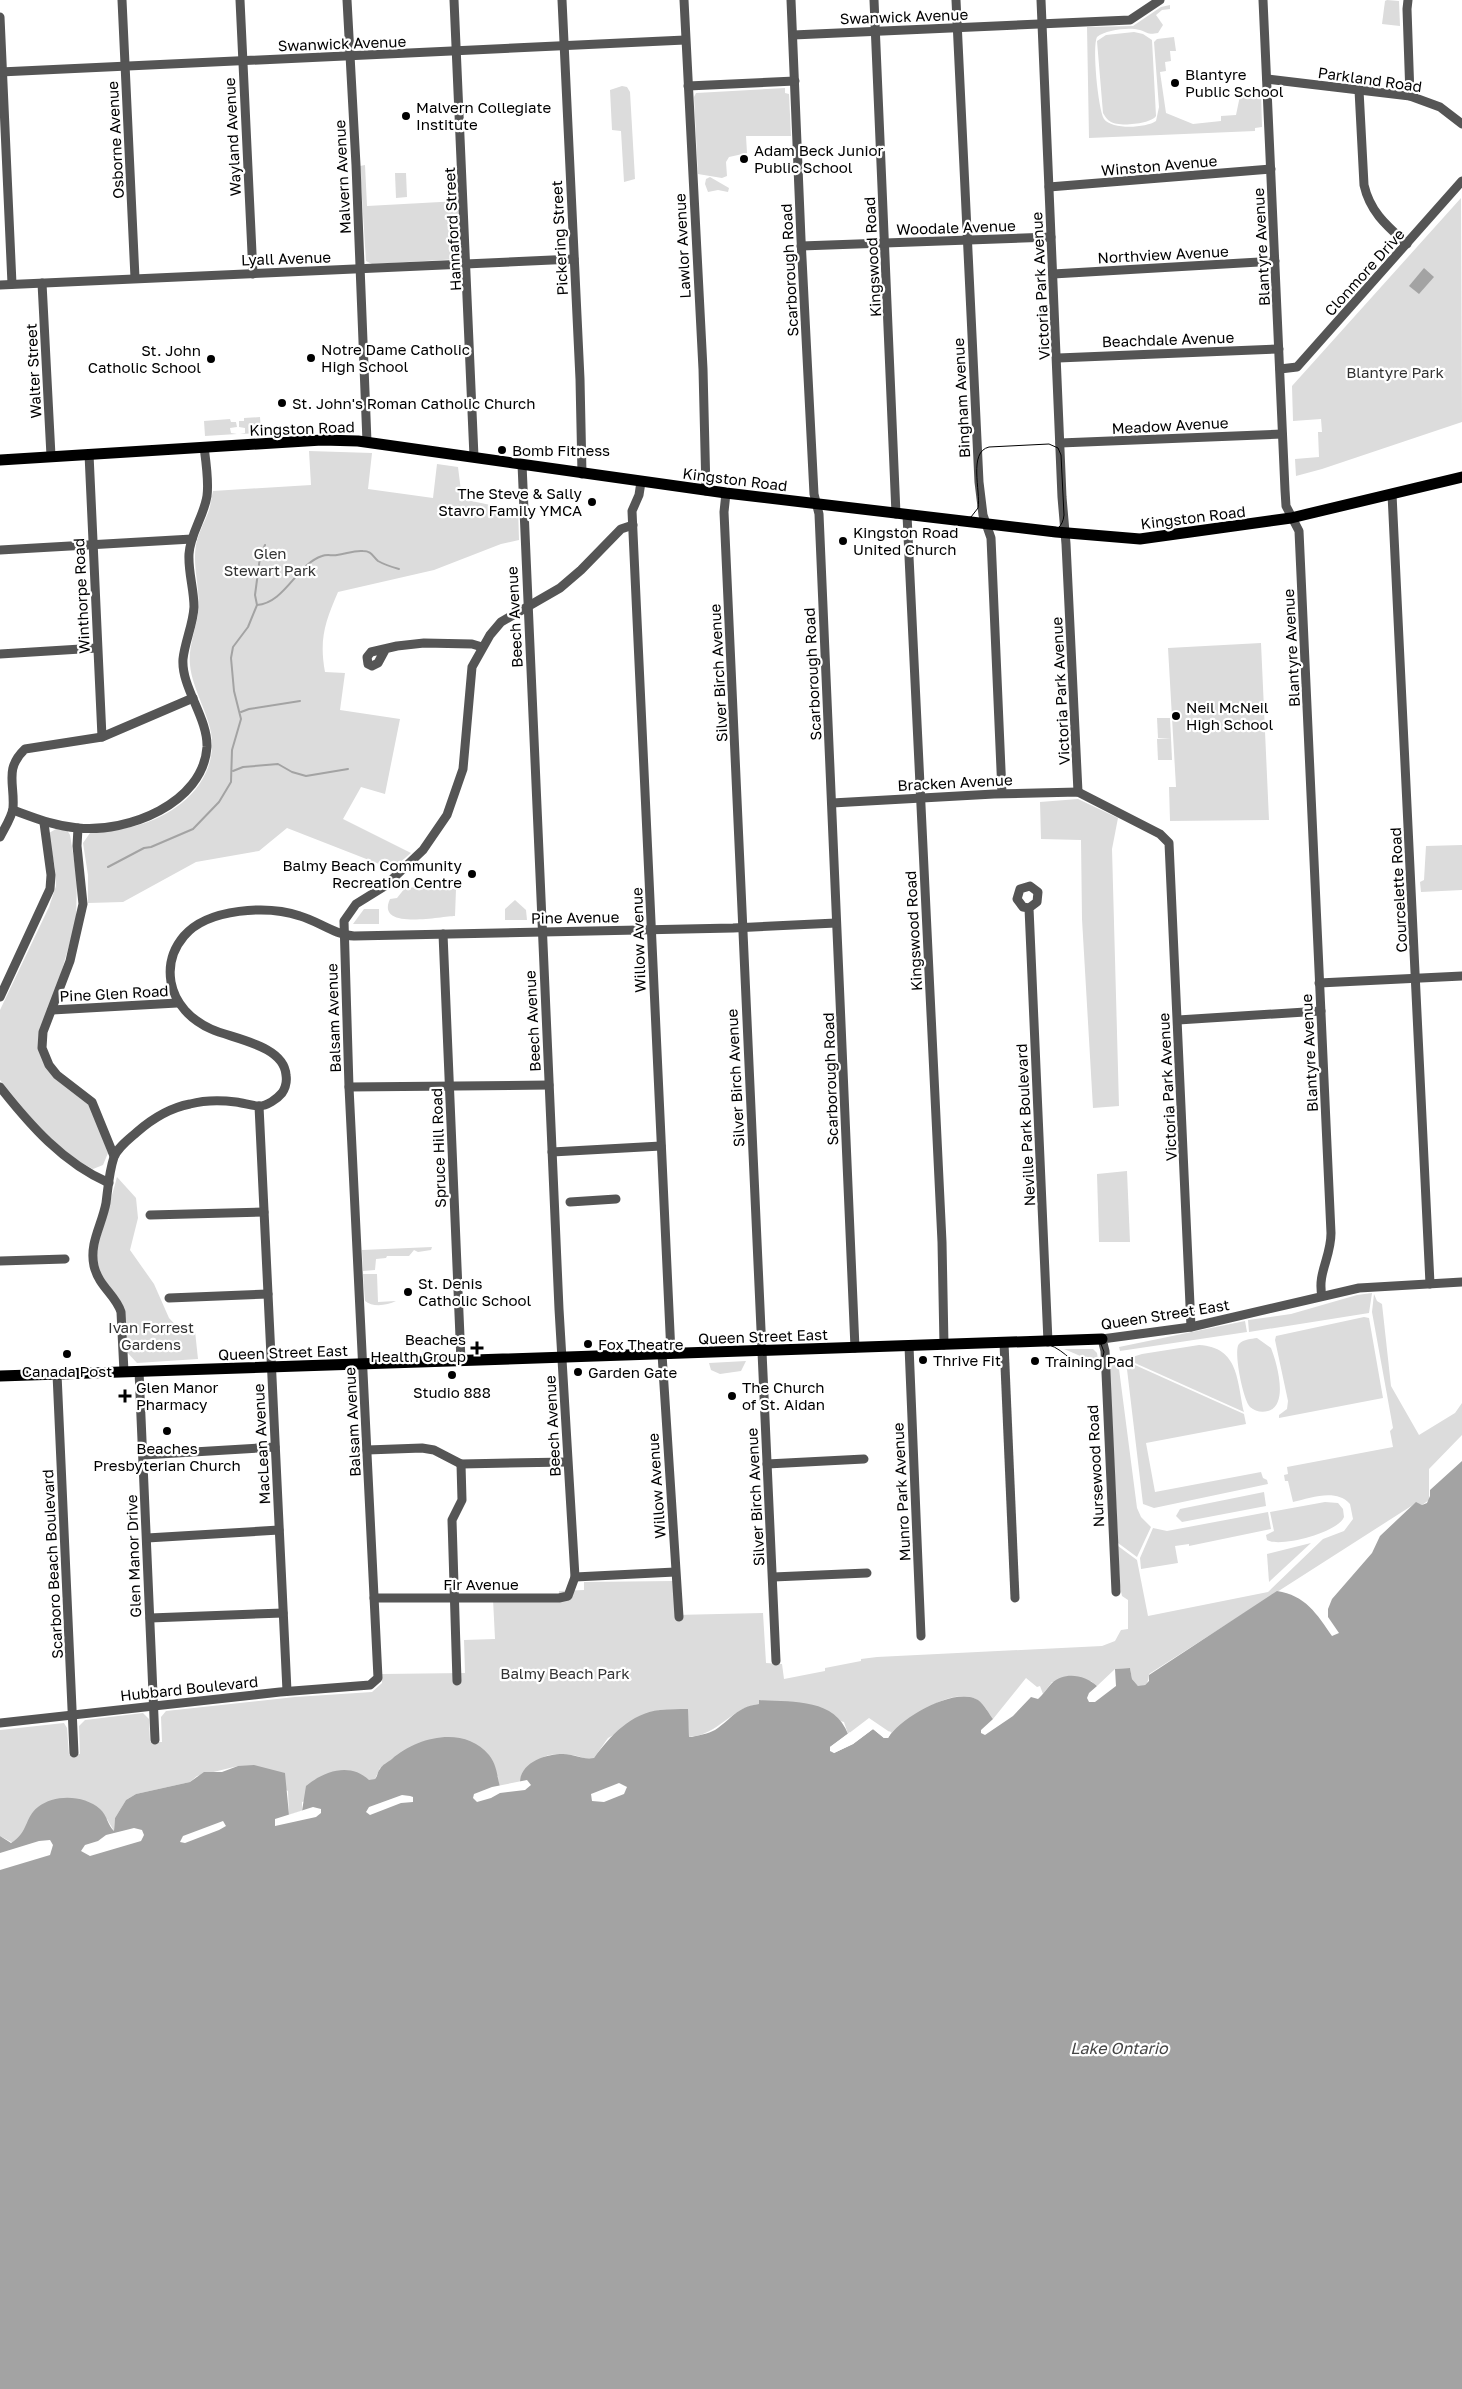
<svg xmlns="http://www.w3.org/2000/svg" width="1462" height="2389" viewBox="0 0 1462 2389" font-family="'Golos Text',sans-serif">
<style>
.green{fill:#dcdcdc}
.water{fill:#a3a3a3}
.pier{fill:#fff}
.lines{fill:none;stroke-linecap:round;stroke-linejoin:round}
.stream{stroke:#a3a3a3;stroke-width:2}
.minor{stroke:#555;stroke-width:9}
.major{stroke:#000;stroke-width:11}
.tram{stroke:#000;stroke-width:1}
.poi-dot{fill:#000;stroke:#fff;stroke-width:2}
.labels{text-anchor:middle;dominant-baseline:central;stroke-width:4.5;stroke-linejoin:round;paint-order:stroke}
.street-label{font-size:15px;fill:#000;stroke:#fff}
.poi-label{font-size:15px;fill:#000;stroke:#fff;text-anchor:start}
.park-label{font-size:15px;fill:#333;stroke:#fff}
.water-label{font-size:16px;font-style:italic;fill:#444;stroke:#fff}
</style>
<rect width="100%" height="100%" fill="#fff"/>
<!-- green -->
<g class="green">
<path d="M1387,0l12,1 1,25 -18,-2 3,-23z"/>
<path d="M1170,5v4l-8,1 -6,5 7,10 -5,8c-10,2 -9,0 -18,-3 -12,-3 -34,0 -43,7 -5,9 1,72 7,82 8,11 42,9 52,2l3,-14 -5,-65 3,-3 17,-2 2,14h-6l1,10 -6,1 1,9 -6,1 6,41 27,11 28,-3v-5l15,-1 5,-24h16l4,2 1,34 -7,1v3l-166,7 -2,-111 46,-1 28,-19z"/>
<path d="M1134,32l9,2 9,6 4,76c-5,8 -37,11 -45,6 -4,-2 -6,-6 -8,-9l-6,-72 9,-6z"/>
<path d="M622,86l5,1 3,5 5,87 -11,3 -3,-51 -9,-1 -2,-40z"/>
<path d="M785,88v5l4,1 2,42h-45l1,17 -18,4 -3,5 1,14 -5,2 -24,-4 -4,-77 2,-4z"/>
<path d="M365,165l2,41 92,-5 2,54 -2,4 -87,5 -6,-3 -6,-95z"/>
<path d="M395,173h11l1,24 -11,1z"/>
<path d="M710,177l19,11 -1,4 -10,-2 -10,2 -3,-8 1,-5z"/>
<path d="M1461,198l1,224 -140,47 -26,7 -1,-17 24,-2 -1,-25h4l-1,-13 -28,2 -1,-35z"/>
<path d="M260,417l1,16 -21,1 5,-1v-5l-6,-1v-6h5v-3z"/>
<path d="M230,419l1,3h5l1,5 -7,1 1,5 6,1 -32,2 -1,-15z"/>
<path d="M309,451l63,2 -4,36 65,9 4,-34 21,3 4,32 38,8h18l1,33 -18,4 -67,26 -96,22c-13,30 -19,47 -13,80l20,1 -5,37 60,9 -15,75 -24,-7 -18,32 68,34 -19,16 -105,-41 -28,23 -63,11 -73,40 -35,1v-28l-5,-32 7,-10c14,-2 30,-3 45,-7 40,-10 79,-41 77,-85 0,-21 -20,-52 -22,-76 -2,-17 6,-36 8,-52 3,-23 -6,-46 -2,-68 2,-11 8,-22 12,-32 3,-7 3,-15 5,-22l98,-6z"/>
<path d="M1261,643l8,177 -99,1 -1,-34h7l-8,-139z"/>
<path d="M1157,718h13l1,20h-13z"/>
<path d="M1171,738l1,22h-14l-1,-21z"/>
<path d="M1078,799l40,19 -6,31 7,257 -26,2 -11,-189 -1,-79 -40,-1 -1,-37z"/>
<path d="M56,829l11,1 3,5 7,43 -1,43 -37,129 6,15 9,13 36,28 18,47 -5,12 -10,4 -19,-10 -32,-28 -42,-51v-70l49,-103 7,-21 -1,-18 -6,-31v-4z"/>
<path d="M1462,845v45l-41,2 -1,-10 4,-2 2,-34z"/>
<path d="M444,885l5,4h7l-1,27c-13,0 -80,15 -65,-17l7,-1 8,-10z"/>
<path d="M515,900l11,10 1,10h-22v-11z"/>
<path d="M364,909h15v15h-26z"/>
<path d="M1127,1171l3,71h-31l-2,-68z"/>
<path d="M117,1177l19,21 2,20 -8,32 24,34 15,34 12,13h14l3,28 -61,4 -11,-12 -2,-42 -25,-38 -3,-18z"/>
<path d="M432,1247l-1,3 -13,2 -4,-2 -5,6h-22l-1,2 -10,1 -1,11 -12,1 -1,-21z"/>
<path d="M363,1274h14l1,28 18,-1c-10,5 -24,6 -31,0z"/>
<path d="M1372,1293l-3,20 -120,19 -1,-12 43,-6 66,-19z"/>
<path d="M1374,1294l3,7 5,3 9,82 28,49 36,-22 7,-10v32l-33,34v31l-7,5 -6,-2 -267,171c0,8 -3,13 -11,12l-6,-7 -2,-11 -15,1 -18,17 -6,-5 -39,1 -9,12 -3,-8 -3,1 -11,-9 -33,41c-4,-5 -9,-15 -14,-18 -25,-17 -69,17 -88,32l-22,-15 -21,16 -4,-12 -85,-22v4c-29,4 -40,31 -70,33l-2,-28 -28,1 -51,28 -14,20c-13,2 -12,-2 -22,-3 -31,-4 -35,5 -52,28l-21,5 -1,-12 -112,-12 -6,4 -5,11 -73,23v9l-13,5 -1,-25 -50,-25 -41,10 -7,6 -54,12 -10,6 -11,18 -1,13 -7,-12 -85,16 -9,8 -13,-7v-106l64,-7 3,5 2,27 11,-1 -1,-28 6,-6 58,-7 6,6 1,23h12l-1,-25 5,-6 129,-14 77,-5 10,-9v-9l83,-1 -1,-33 31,-1 -2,-40 66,-4v-4l25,-1v-8l89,-1 2,34 88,-2 3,50 16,1 2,15 41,-8v-3l36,-7v-2l16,-2 225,-11 13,-5 6,-11 7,-1v-29l-6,-4 -2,-10 -2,-40 19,14 11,56 120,-24 55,-53 21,-8 9,-12 -3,-15c-14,-16 -39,-6 -57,-2l-5,-21h-3l-1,-6 4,-1 -1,-7 106,-20 -3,-16 3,-3 -21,-116z"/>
<path d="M1364,1317l5,1 14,80 -104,20v-3l8,-6 1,-8 -13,-61 1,-4z"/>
<path d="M1245,1321l2,11 -127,19 -1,-4z"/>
<path d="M1257,1338l14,10c6,15 18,57 -3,63 -7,2 -13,0 -18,-4 -7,-7 -17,-57 -11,-63 5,-5 12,-5 18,-6z"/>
<path d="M1199,1345c40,2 38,36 45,67l-118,-53 16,-5z"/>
<path d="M1064,1349h29l4,4 1,7 -6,1z"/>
<path d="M1109,1358l10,11 18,139 4,9 10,10 -14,30 -19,-14z"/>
<path d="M746,1361l-5,10 -21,3 -9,-4 -2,-7z"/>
<path d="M1126,1361l118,53 2,10 -100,19 9,49 106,-20 2,6 4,2 1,4 -114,24 -11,-4z"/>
<path d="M1264,1492l2,14 -84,16 -6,-6 4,-7z"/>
<path d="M1325,1502l13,1 5,6 1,8c-5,15 -64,31 -77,23l-1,-5 8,-4 -4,-19z"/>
<path d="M1268,1512l3,17 -82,17v-2l-14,2 3,17 -37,6 -1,-11 13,-30 14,3z"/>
<path d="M1311,1543l-42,39 -2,-28z"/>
</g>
<!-- water -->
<g class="water">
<path d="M1424,268l10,9 -15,17 -10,-8z"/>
<path d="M1462,1461v928h-1462v-553l11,7c18,-11 13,-25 27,-36 17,-13 46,-12 62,2 7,6 8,17 14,22l1,-13 11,-18 10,-6 54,-12 14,-10h18l16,-6 16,-1 31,8 4,42 13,-4 4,-25c18,-15 44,-24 63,-6l6,-1c3,-3 2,-7 5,-10 2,-4 8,-7 12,-10 25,-22 72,-34 97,-4 8,10 8,21 11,32l20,-4c0,-21 26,-29 43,-29 12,0 19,6 31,4 16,-22 37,-45 66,-48 9,-1 18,-1 28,-1l1,28h3c7,-2 16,-3 23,-7 17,-11 21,-23 44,-26v-4c33,2 76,-2 89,34l-18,13 4,6 19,-9 20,-15 11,9h4c12,-20 67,-52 90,-38 6,4 11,14 15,19l-12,11v3l4,2 28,-19 18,-19 7,2c6,-5 9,-11 14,-16 13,-12 33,-8 45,3l-8,7 -2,5 2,4h6l21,-16 -1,-17 15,-1 2,11 6,7 7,-1 4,-4v-6l128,-84c28,4 40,23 55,45l7,-3 -11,-16v-8l4,-10 40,-46 8,-17 36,-34 6,3 5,-2 3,-7v-6z"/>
</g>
<!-- pier -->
<g class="pier">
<path d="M872,1727l13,9 5,-5 1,2 -3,5h-4l-11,-9 -20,15 -19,9 -4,-2v-4l20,-15v4l-18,14 20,-9z"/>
<path d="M527,1780l4,5 -6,5 -25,3 -9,5 -14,4 -4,-4 1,-4 18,-7z"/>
<path d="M619,1783l8,4 -3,7 -20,8 -12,-1 -1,-7z"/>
<path d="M402,1795l8,1 3,1v5l-12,1 -31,12 -4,-3 3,-5z"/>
<path d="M313,1807l8,2v4l-5,4 -41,9v-7z"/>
<path d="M223,1821l3,5 -7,4 -34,13 -5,-1 3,-6z"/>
<path d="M134,1828l8,2 2,5 -3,6 -51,15 -9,-5 4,-6 13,-4 8,-6z"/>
<path d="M50,1840l3,5 -3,10 -50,15v-17l39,-12z"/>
</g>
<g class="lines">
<!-- stream -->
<g class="stream">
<path d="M257,605c28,-2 40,-41 65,-49 5,-2 10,0 15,-1 9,-1 17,-5 26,-4 9,0 9,5 15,10 7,4 14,6 21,8"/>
<path d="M241,712l8,-3 51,-8"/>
<path d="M233,771l10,-4 35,-3 14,8 14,4 42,-7"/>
<path d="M108,867l36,-19 7,-1 42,-18 26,-27 12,-20 1,-32 9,-31 -7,-28 -3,-33 2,-11 15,-20 9,-22 -2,-10 5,-38 5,-12"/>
</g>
<!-- minor -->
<g class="minor">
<path d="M122,0l13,278"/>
<path d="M240,0l13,274"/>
<path d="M347,0l9,165 11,277"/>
<path d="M454,0l20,457"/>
<path d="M562,0l18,379 2,95"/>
<path d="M684,0l19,369 3,122"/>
<path d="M791,0l10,239 13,255 5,20 36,834"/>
<path d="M874,0l22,514"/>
<path d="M956,0l23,482 4,33 8,23 11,255"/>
<path d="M1041,0l21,497 4,47 12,248"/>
<path d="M1263,0l22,490 1,16 13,25 32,702c0,25 -14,40 -9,63"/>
<path d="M1408,0l-1,9 3,87"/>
<path d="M0,17l12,267"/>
<path d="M793,35l337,-15 30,-20"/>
<path d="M0,72l685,-32"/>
<path d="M1267,79l143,17 30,11 22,17"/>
<path d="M688,86l107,-5"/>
<path d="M1359,90l5,95c6,27 23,41 43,59"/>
<path d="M1049,187l222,-18"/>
<path d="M801,246l250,-9"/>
<path d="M1053,274l222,-13"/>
<path d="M42,283l9,173"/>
<path d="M0,285l574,-26"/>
<path d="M1058,358l221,-9"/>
<path d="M1280,369l17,-2 165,-186"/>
<path d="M1060,443l222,-9"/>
<path d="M89,454l13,283"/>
<path d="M641,482l-2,13 -7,16 39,843"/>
<path d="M726,493l-2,19 52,1149"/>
<path d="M1392,494l38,790"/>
<path d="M907,515l35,727 2,103"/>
<path d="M0,550l192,-11"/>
<path d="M385,650l-7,13 -6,3 -4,-2 -1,-7 4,-5 26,-6 27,-3 48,1 10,3"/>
<path d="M0,654l97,-6"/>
<path d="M832,803l162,-9 84,-2 82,42 9,9 22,484"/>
<path d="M13,810c22,8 41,16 65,18 49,5 125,-24 129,-81 1,-29 -26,-60 -24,-88 2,-18 10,-34 11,-52 0,-18 -6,-35 -5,-53 1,-20 15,-38 18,-58 2,-15 -1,-34 -3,-49"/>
<path d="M78,828l-1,18 6,58 -13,57 -27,71 -1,16 7,17 8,10 35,27 22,54"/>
<path d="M0,837c4,-8 12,-20 13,-29 2,-24 -9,-39 12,-59l77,-12 91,-39"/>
<path d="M1029,908l-6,-1 -6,-8 3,-10 10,-3 8,6 -1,10 -8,6 19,434"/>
<path d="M443,934l18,427"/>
<path d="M1319,983l143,-7"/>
<path d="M0,997l50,-108 1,-14 -7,-52"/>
<path d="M52,1010l125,-7"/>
<path d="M1178,1020l143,-9"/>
<path d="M0,1087c30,38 63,76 109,96"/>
<path d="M349,1087l200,-2"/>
<path d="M259,1106l28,585"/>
<path d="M552,1152l109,-6"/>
<path d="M570,1202l46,-3"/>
<path d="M150,1215l114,-3"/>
<path d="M0,1261l65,-2"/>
<path d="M169,1298l99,-4"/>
<path d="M1004,1343l11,255"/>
<path d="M909,1346l12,290"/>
<path d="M662,1354l17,263"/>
<path d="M139,1371l16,369"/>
<path d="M124,1372l-3,-60c-5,-17 -22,-25 -27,-46 -5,-23 8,-41 12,-63 2,-15 3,-31 8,-46 4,-10 15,-18 23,-25 16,-14 32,-24 53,-28 15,-4 31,-4 46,-2 8,1 16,4 23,4 8,0 18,-7 23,-13 4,-6 5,-12 4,-18 -2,-30 -53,-36 -75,-46 -20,-9 -36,-25 -40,-47 -3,-18 2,-33 13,-46 24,-28 84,-31 116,-20 18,5 35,19 54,20l379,-8 103,-5"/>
<path d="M57,1374l17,379"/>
<path d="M367,1450l55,-2 12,2 27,14 106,-2"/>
<path d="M143,1455l132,-8"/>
<path d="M767,1464l97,-5"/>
<path d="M147,1538l132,-8"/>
<path d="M575,1577l100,-5"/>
<path d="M773,1577l94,-4"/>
<path d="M1116,1592l-11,-241 -3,-12 89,-12 168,-39 103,-6"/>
<path d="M374,1598h185l9,-2 7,-19 -16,-268 -37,-845"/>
<path d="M150,1618l133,-5"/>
<path d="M457,1681l-5,-161 10,-20 -1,-36"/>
<path d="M0,1723l280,-31 90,-7 8,-7 -29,-591 -5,-166 12,-17 29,-18 38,-36 24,-35 16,-46 9,-102 18,-32 11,-13 59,-34 21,-18 40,-41 12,-4"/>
</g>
<!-- major -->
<g class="major">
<path d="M0,460l322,-20 36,1 368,52 330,39 84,7 151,-21 171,-41"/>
<path d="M0,1376l1102,-37"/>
</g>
<!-- tram -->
<g class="tram">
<path d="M0,458l344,-20 31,3 278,41 308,37 10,-2 7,-9c3,-17 -10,-56 11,-61l60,-3 9,4 3,7 3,60c-1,12 -9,18 -21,17l-317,-37 -373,-53 -48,1 -305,19"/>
<path d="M0,1374l1089,-35 12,5 3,8 -3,11 -12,5c-20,-4 -26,-23 -49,-25l-1040,34"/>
</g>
</g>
<!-- markers -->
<g class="poi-dot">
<circle cx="1175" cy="83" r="5"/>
<circle cx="406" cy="116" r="5"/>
<circle cx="744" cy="159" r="5"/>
<circle cx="311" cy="358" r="5"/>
<circle cx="211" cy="359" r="5"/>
<circle cx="282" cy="403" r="5"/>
<circle cx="502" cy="450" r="5"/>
<circle cx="592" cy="502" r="5"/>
<circle cx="843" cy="541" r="5"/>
<circle cx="1176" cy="716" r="5"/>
<circle cx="472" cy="874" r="5"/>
<circle cx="408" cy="1292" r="5"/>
<circle cx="588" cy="1344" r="5"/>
<path d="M474.5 1340.5h5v5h5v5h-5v5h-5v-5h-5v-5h5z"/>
<circle cx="67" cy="1354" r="5"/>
<circle cx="923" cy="1360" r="5"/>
<circle cx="1035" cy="1361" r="5"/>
<circle cx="578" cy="1372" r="5"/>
<circle cx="452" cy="1375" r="5"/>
<path d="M122.5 1388.5h5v5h5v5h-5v5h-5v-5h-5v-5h5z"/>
<circle cx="732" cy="1396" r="5"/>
<circle cx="167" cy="1431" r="5"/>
</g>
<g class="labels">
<!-- street labels -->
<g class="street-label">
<text transform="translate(904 16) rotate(-2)">Swanwick Avenue</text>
<text transform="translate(342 43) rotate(-2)">Swanwick Avenue</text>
<text transform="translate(1370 79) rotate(8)">Parkland Road</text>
<text transform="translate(232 137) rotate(-93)">Wayland Avenue</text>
<text transform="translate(115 140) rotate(-93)">Osborne Avenue</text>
<text transform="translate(1159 165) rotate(-5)">Winston Avenue</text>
<text transform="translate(342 177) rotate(-93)">Malvern Avenue</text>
<text transform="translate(956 227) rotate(-2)">Woodale Avenue</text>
<text transform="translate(452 229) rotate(-93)">Hannaford Street</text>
<text transform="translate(559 238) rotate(-93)">Pickering Street</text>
<text transform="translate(682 246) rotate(-93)">Lawlor Avenue</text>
<text transform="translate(1261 247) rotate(-93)">Blantyre Avenue</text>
<text transform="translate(1163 254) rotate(-3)">Northview Avenue</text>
<text transform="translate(872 257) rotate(-93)">Kingswood Road</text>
<text transform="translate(286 258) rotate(-2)">Lyall Avenue</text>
<text transform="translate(789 270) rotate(-93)">Scarborough Road</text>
<text transform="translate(1364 272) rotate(-48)">Clonmore Drive</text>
<text transform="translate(1040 286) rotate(-93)">Victoria Park Avenue</text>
<text transform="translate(1168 339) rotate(-2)">Beachdale Avenue</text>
<text transform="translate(33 371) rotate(-93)">Walter Street</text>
<text transform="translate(961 398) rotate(-93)">Bingham Avenue</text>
<text transform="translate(1170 425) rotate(-3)">Meadow Avenue</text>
<text transform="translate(302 428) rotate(-2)">Kingston Road</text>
<text transform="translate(735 479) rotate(7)">Kingston Road</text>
<text transform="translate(1193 517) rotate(-7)">Kingston Road</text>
<text transform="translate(81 596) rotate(-93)">Winthorpe Road</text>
<text transform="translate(514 617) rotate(-93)">Beech Avenue</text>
<text transform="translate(1291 648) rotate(-93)">Blantyre Avenue</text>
<text transform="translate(718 673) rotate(-93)">Silver Birch Avenue</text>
<text transform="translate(812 674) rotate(-93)">Scarborough Road</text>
<text transform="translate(1060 691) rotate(-93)">Victoria Park Avenue</text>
<text transform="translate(955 782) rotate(-3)">Bracken Avenue</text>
<text transform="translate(1398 890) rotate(-93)">Courcelette Road</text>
<text transform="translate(575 917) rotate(-1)">Pine Avenue</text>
<text transform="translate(913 931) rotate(-93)">Kingswood Road</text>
<text transform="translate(638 940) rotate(-92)">Willow Avenue</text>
<text transform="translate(114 993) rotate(-3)">Pine Glen Road</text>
<text transform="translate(333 1018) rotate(-92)">Balsam Avenue</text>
<text transform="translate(532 1021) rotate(-93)">Beech Avenue</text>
<text transform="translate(1309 1053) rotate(-93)">Blantyre Avenue</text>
<text transform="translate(735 1078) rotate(-93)">Silver Birch Avenue</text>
<text transform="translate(830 1079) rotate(-92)">Scarborough Road</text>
<text transform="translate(1167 1087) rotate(-93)">Victoria Park Avenue</text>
<text transform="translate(1025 1125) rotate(-93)">Neville Park Boulevard</text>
<text transform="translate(438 1148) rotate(-92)">Spruce Hill Road</text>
<text transform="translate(1165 1314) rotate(-9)">Queen Street East</text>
<text transform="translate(763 1336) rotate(-2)">Queen Street East</text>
<text transform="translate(283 1352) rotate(-2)">Queen Street East</text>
<text transform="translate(352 1422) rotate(-93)">Balsam Avenue</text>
<text transform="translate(552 1426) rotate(-93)">Beech Avenue</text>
<text transform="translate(261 1444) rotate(-93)">MacLean Avenue</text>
<text transform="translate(1095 1466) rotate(-93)">Nursewood Road</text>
<text transform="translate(656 1486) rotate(-94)">Willow Avenue</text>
<text transform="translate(901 1492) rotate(-93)">Munro Park Avenue</text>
<text transform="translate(755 1497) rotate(-93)">Silver Birch Avenue</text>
<text transform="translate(133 1556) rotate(-92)">Glen Manor Drive</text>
<text transform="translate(52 1564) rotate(-93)">Scarboro Beach Boulevard</text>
<text x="481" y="1584">Fir Avenue</text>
<text transform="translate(189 1688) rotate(-6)">Hubbard Boulevard</text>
</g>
<!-- poi labels -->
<g class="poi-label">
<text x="1185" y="74">Blantyre<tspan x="1185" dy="17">Public School</tspan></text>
<text x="416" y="107">Malvern Collegiate<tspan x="416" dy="17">Institute</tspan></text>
<text x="754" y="150">Adam Beck Junior<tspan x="754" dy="17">Public School</tspan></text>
<text x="321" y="349">Notre Dame Catholic<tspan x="321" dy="17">High School</tspan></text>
<text x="201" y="350" text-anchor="end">St. John<tspan x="201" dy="17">Catholic School</tspan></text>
<text x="292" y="403">St. John's Roman Catholic Church</text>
<text x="512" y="450">Bomb Fitness</text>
<text x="582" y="493" text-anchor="end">The Steve &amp; Sally<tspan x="582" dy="17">Stavro Family YMCA</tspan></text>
<text x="853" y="532">Kingston Road<tspan x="853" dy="17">United Church</tspan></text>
<text x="1186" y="707">Neil McNeil<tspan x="1186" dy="17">High School</tspan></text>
<text x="462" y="865" text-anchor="end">Balmy Beach Community<tspan x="462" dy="17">Recreation Centre</tspan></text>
<text x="418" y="1283">St. Denis<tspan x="418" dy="17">Catholic School</tspan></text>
<text x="466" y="1339" text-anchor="end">Beaches<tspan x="466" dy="17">Health Group</tspan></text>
<text x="598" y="1344">Fox Theatre</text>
<text x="933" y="1360">Thrive Fit</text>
<text x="1045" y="1361">Training Pad</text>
<text x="67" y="1371" text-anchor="middle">Canada Post</text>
<text x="588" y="1372">Garden Gate</text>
<text x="136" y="1387">Glen Manor<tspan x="136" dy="17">Pharmacy</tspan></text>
<text x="742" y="1387">The Church<tspan x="742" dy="17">of St. Aidan</tspan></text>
<text x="452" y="1392" text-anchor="middle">Studio 888</text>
<text x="167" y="1448" text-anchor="middle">Beaches<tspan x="167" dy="17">Presbyterian Church</tspan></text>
</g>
<!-- park labels -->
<g class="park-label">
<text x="1395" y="372">Blantyre Park</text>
<text x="270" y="553">Glen<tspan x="270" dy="17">Stewart Park</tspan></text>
<text x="151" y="1327">Ivan Forrest<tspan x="151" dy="17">Gardens</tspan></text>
<text x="565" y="1673">Balmy Beach Park</text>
</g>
<!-- water labels -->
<g class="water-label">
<text x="1119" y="2048">Lake Ontario</text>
</g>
</g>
</svg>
